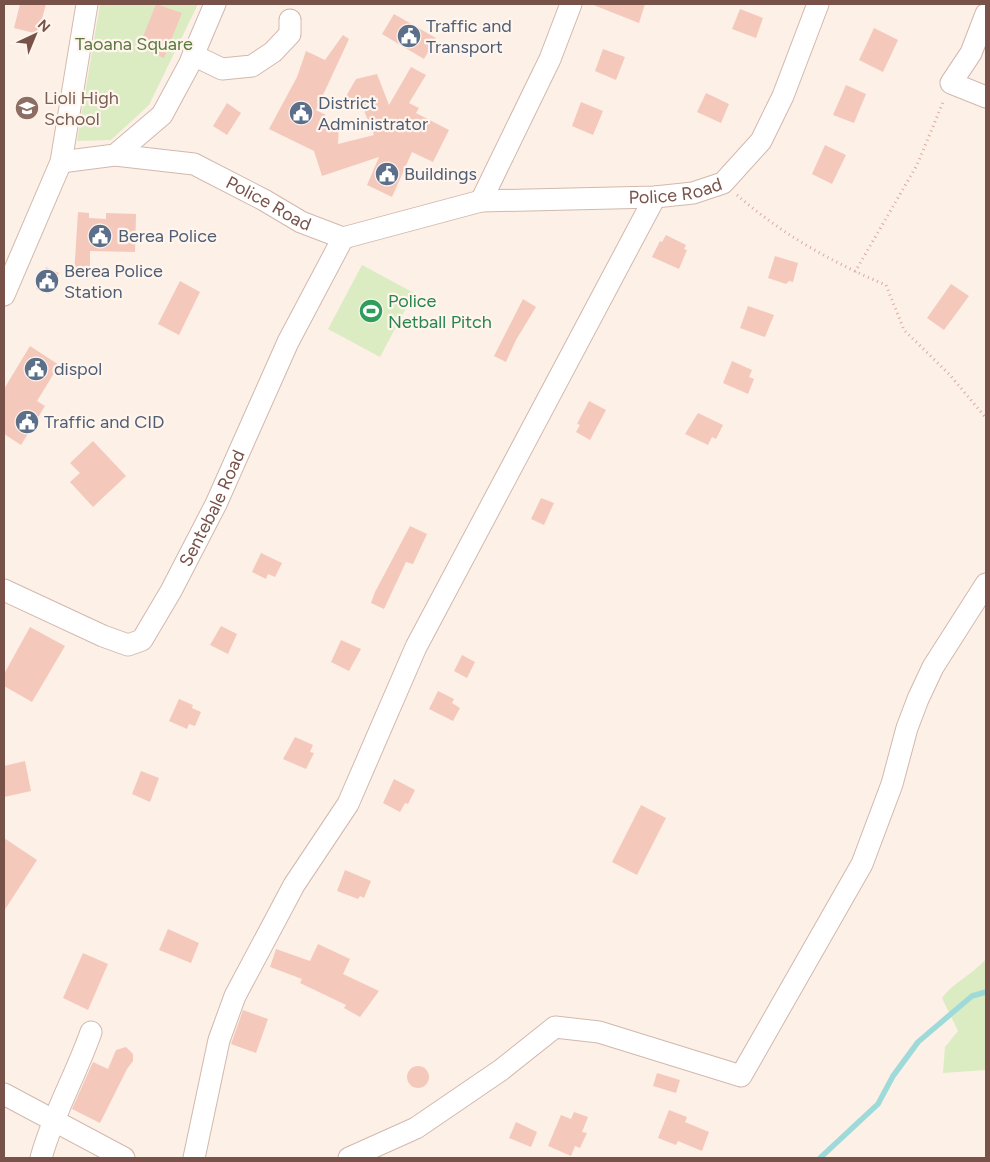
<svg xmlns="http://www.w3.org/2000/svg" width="990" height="1162" viewBox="0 0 990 1162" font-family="Figtree,sans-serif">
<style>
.green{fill:#dbecc3}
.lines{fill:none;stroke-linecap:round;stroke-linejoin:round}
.stream{stroke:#9fdada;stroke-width:5.5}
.building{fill:#f4c9bc}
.minor-casing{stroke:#d2b8ae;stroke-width:23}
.path{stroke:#d9ac9f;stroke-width:3;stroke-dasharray:1 4;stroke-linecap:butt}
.minor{stroke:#fff;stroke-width:21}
.labels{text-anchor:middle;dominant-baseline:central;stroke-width:4.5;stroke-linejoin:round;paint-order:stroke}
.service-label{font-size:18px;fill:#4e5e75;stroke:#fff5ed;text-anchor:start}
.park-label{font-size:18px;fill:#59793e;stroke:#fff5ed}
.education-label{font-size:18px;fill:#785e54;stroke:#fff5ed;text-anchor:start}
.street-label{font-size:18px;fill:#785249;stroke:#fff5ed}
.leisure-label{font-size:18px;fill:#27864d;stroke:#fff5ed;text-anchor:start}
</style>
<rect width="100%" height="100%" fill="#fdf0e6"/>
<!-- green -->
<g class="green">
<path d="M100,4h98l-49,101 -38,35 -34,1z"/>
<path d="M362,265l52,28 -34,64 -52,-28z"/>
<path d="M986,959v111l-43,3 2,-26 13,-16 -16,-33c12,-16 31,-24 44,-39z"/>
</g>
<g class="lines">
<!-- stream -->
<path class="stream" d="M820,1158l58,-54 15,-28 25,-34 54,-46 14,-4"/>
</g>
<!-- building -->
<g class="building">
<path d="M20,4h26l-8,30 -24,-6z"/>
<path d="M156,4l26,9 -18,45 -25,-11z"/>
<path d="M591,4h54l-6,19z"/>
<path d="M740,9l23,9 -7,20 -24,-9z"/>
<path d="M394,14l42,24 -12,21 -42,-25z"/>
<path d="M874,28l24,12 -15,32 -24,-12z"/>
<path d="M343,35l6,4 -33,71 10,5 -4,2 17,10 -1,17 36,-9 -14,-34 -22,9 18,-31 21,-5 12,31 22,-38 15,8 -17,28 10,5 -3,5 33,17 -16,32 -21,-10 -20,45 -25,-12 12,-28 -57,19 -8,-25 -45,-22 28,-52 9,-26 19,9z"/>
<path d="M603,49l22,8 -9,23 -21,-9z"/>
<path d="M846,85l20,9 -12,29 -21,-8z"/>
<path d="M706,93l23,11 -8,19 -24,-11z"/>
<path d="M581,102l22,9 -10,24 -21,-9z"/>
<path d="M227,103l14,10 -14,22 -14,-9z"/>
<path d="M825,145l21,10 -14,29 -20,-10z"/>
<path d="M78,212l11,1v5l17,1v-6l30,1 -1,38 -45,-1v24h-16z"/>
<path d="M666,235l20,10 -2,4 3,1 -8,19 -27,-12 8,-16 2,1z"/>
<path d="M775,256l23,7 -5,19 -4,-1 -3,3 -18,-6z"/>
<path d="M46,267l13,6 -10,21 -13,-5z"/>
<path d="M180,281l20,11 -21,43 -21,-11z"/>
<path d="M951,284l18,12 -25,34 -17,-12z"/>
<path d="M523,299l13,8 -20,33 -10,22 -12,-6z"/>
<path d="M748,306l26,9 -9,22 -25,-9z"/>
<path d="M30,346l29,19 -22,36 8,5 -24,39 -17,-11v-45z"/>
<path d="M732,361l20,9 -3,7 5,2 -6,15 -25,-11z"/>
<path d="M589,401l17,9 -16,30 -14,-8 4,-7 -3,-1z"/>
<path d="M698,413l25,12 -7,14 -4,-2 -4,8 -23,-11z"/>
<path d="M93,441l33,35 -33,31 -23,-25 10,-9 -10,-10z"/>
<path d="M541,498l13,5 -10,22 -13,-6z"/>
<path d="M410,526l17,8 -14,30 -7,-2 -22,47 -13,-6 4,-11z"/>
<path d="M261,553l21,10 -7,14 -7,-3 -2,5 -14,-7z"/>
<path d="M221,626l16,8 -9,20 -18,-9z"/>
<path d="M30,627l35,19 -33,56 -28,-16v-12z"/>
<path d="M341,640l20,9 -12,22 -18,-9z"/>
<path d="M462,655l13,7 -8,16 -13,-7z"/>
<path d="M438,691l16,8 -2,4 8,5 -7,13 -24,-12z"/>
<path d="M179,699l14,6 -1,3 9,4 -6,14 -6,-2 -2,5 -18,-8z"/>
<path d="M295,737l18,8 -3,7 4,1 -8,16 -23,-10z"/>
<path d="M25,761l6,30 -27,6v-31z"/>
<path d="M141,771l18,7 -9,24 -18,-8z"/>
<path d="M394,779l21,11 -7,14 -3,-1 -5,9 -17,-9z"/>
<path d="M641,805l25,13 -29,57 -25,-13z"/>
<path d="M4,838l33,22 -33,51z"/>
<path d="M345,870l26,11 -7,17 -4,-2 -2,3 -21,-8z"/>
<path d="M168,929l31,14 -8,20 -32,-13z"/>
<path d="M318,944l32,15 -7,15 36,17 -19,26 -16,-9 2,-3 -46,-22 2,-4 -32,-12 6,-18 34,12z"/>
<path d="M83,953l25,11 -20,46 -25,-12z"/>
<path d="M243,1010l25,9 -12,34 -25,-9z"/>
<path d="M126,1047l7,7v7l-6,8 -27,54 -28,-14 21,-47 15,7 8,-19z"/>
<circle cx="418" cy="1077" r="11"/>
<path d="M657,1073l23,7 -4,13 -23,-7z"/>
<path d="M669,1110l18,7 -2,5 24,10 -7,19 -24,-10 -2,4 -18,-7z"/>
<path d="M574,1112l14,5 -6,15 5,1 -7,15 -5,-2 -4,10 -23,-10 13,-31 10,4z"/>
<path d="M516,1122l21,10 -6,15 -22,-9z"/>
</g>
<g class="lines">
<!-- minor casing -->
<g class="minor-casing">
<g id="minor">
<path d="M986,14l-15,39 -20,30 35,14"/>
<path d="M193,55l29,14 30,-3 21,-14 17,-18v-14"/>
<path id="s1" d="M115,155l79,9 70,36 37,22 42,16 138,-37 174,-4 38,-4 30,-10 38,-42 22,-45 35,-92"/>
<path d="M61,162l54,-7 47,-40 27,-50 26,-61"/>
<path d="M481,201l69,-142 21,-55"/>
<path d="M4,295l57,-133 26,-158"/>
<path id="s2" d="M4,590l99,46 25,9 14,-5 29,-49 45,-87 72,-162 55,-104"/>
<path d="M4,1094l120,64"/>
<path d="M41,1158c12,-44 35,-83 50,-126"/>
<path d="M194,1158l25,-118 16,-44 59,-111 54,-81 68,-157 239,-450"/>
<path d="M349,1158l67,-30 85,-58 54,-43 44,5 142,44 121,-212 30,-80 15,-56 11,-29 15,-32 53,-83"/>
</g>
</g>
<!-- path -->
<g class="path">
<path d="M737,195c43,38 96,68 149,90l18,45 46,45 36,43"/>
<path d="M855,272l62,-107 27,-65"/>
</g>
<!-- minor -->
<use href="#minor" class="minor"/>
</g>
<!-- icons -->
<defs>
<g id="civic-disc" transform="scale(1.25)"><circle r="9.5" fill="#5c6f8a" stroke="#fff5ed"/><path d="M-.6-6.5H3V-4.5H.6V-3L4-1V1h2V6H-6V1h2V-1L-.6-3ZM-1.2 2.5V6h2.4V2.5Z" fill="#fff"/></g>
<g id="school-disc" transform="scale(1.25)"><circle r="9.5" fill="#8d6e63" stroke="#fff5ed"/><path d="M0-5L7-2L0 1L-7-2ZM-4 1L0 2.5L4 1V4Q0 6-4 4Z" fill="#fff"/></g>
<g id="stadium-disc" transform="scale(1.25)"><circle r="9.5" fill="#2e9e5b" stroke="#fff5ed"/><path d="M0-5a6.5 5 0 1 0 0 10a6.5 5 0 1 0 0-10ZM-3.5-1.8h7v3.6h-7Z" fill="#fff"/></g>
</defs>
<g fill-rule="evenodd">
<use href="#civic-disc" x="409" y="36"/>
<use href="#school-disc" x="27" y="108"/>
<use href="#civic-disc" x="301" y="113"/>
<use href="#civic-disc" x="387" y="174"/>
<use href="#civic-disc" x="100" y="236"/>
<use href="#civic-disc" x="47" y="281"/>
<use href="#stadium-disc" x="371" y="311"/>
<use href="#civic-disc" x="36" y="369"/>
<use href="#civic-disc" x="27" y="422"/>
</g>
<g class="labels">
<!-- service labels -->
<g class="service-label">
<text x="426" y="26">Traffic and<tspan x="426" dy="21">Transport</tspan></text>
<text x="318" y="103">District<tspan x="318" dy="21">Administrator</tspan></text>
<text x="404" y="174">Buildings</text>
<text x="118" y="236">Berea Police</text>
<text x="64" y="271">Berea Police<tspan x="64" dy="21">Station</tspan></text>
<text x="54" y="369">dispol</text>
<text x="44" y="422">Traffic and CID</text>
</g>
<!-- park labels -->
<g class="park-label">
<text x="134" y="44">Taoana Square</text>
</g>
<!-- education labels -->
<g class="education-label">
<text x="44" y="98">Lioli High<tspan x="44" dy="21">School</tspan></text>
</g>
<!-- street labels -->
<g class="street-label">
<text stroke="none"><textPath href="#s1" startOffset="584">Police Road</textPath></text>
<text stroke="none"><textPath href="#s1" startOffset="164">Police Road</textPath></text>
<text stroke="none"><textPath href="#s2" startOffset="300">Sentebale Road</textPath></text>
</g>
<!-- leisure labels -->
<g class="leisure-label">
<text x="388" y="301">Police<tspan x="388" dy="21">Netball Pitch</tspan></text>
</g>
</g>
<!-- border -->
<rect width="990" height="1162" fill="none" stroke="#785249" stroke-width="10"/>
<!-- north arrow -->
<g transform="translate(35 35) rotate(44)" stroke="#fff5ed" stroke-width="4" paint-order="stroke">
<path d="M0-4L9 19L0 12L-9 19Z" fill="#785249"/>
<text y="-8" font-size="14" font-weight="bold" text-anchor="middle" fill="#785249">N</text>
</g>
</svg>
